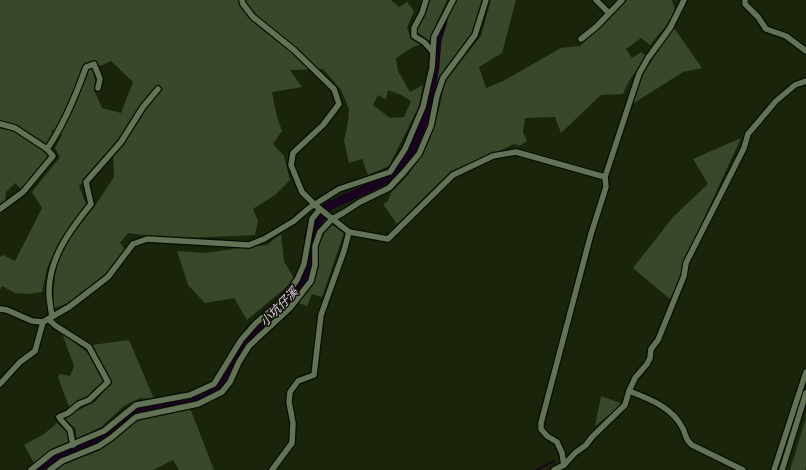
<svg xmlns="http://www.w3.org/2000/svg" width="806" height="470" viewBox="0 0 806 470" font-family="'Alegreya Sans','Noto Sans TC',sans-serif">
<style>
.green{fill:#39482a;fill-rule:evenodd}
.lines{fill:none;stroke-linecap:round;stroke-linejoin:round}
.stream{stroke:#1a0321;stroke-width:1.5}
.river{stroke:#1a0321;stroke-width:9}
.street-casing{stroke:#050d00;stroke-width:8}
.street{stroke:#637155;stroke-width:5.5}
.labels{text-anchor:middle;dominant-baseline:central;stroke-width:3.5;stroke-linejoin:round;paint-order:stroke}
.water-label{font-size:12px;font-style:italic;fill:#eec8f9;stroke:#101b03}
</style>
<rect width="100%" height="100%" fill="#19240b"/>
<!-- green -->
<g class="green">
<path d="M0,0h391l8,7 8,-5 7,9 -7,17 4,11 10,5 -8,3 -17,11 2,13 12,21 13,-7 -4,21 -30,60 -21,9 -6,-16 -13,4 -5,-22 4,-19 1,-13 -8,-19 -18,-21 -33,1 12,17 -30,5 5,25 5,14 -9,13 11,12 6,24 -15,15 -22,14 5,12 -3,14c-43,2 -85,5 -127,-2l-8,10 5,6 -18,24 -39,30 -16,6 5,-54 37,-48 20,-30 -1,-24 -34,33 7,18 -25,36 -14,28 -5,24 -13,2 -14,-1 -13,-7 -2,3v-32l3,-2 12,6 27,-53 -10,-16 28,-35 -5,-9 7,-13 -10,-6v4l-9,18 6,6 -27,33 -7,-7 -9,9 -1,9 -5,3zM111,61l22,21 -12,31 -19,-5 -8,-18 1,-9 -2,-12zM388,90l13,5 10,6 -7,16 -14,1 -17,-13 5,-10 8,4z"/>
<path d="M429,0h18l-18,41 -7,-5 -6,-5 5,-9z"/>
<path d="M456,0h26l-10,33 -33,44 -4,16h-5l8,-56z"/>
<path d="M491,0h25l-14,53 -23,14 7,21 17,-7 58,-33 19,-2 47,-46h45l3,10 -9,16 -16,19 -9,-7 -15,11 6,9 9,-6 5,4c-8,13 -18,24 -23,38l-22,1 -40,38 -6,-16 -30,1 -2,14 4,9 -8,5 -5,-2 -21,10 -42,17 -54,53 -14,-20 5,-3 3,-8 17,-18 19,-30 11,-31 7,-33 36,-45z"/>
<path d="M674,28l28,40 -19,4 -52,33 13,-33z"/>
<path d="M741,138l-58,126 -2,13 -10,23 -38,-32 40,-51 35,-33 -15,-25z"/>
<path d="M331,224l13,9 -22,64 -10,-3 -5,12 -9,-3 16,-20 4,-18 1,-21 7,-14z"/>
<path d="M281,234l3,27 11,19 -48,40 -13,-22 -29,5 -17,-18 -11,-34 29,2 40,-6 21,-2z"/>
<path d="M62,333l26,20 16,29 -10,7 -7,9 -8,3 -10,6 -11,-30 2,-3 10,2 4,-10z"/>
<path d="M129,340l25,59 -14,-1 -16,8 -23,21 -25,12v-10l-13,-11 33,-17 15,-20 -19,-36z"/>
<path d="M601,396l22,8 -28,22z"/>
<path d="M190,408l24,62h-35l-6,-10 -20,10h-97l6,-5 38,-15 39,-31z"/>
<path d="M806,418v48l-1,4h-15z"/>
<path d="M57,423l11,10 1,11 -20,8 -15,11 -10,-18 20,-11z"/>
</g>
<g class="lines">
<!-- stream -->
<path class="stream" d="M536,470l18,-9"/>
<!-- river -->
<path class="river" d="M35,470l24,-15 38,-17 25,-18 12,-11 10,-3 50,-9 24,-12 9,-10 14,-30 15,-17 41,-37 8,-16 4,-17v-23l11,-17 9,-12 59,-27 11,-11 13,-19 13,-33 4,-13 6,-37 2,-26 6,-19"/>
<!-- street casing -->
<g class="street-casing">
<g id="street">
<path d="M242,0l1,4 10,13 41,33 40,39 5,15 -16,21 -30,28 -2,12 11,27 13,13 34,27 39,7 65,-64 40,-19 23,-4 89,25"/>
<path d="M596,0l13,13"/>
<path d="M745,0v4l13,13 8,12 20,7 20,15"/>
<path d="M581,39l15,-12 26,-27"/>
<path d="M433,52l1,-15 19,-37"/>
<path d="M0,124l15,4 32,21 6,7 -30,36 -23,17"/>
<path d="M47,149c17,-24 29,-54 39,-82l8,-3 6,15 -2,9"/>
<path d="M0,309l7,1 25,11 11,1 26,-15 39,-30 25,-33 14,-5 102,6 15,-6 30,-18 15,-13 30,-19 51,-17 15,-23 18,-42 9,-39 1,-16 -9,-10 -10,-6v-8l8,-15 4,-13"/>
<path d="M52,317c-1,-8 -3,-17 -3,-25 0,-34 21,-62 42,-88l-5,-22 35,-40 22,-35 15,-18"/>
<path d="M48,319l8,7 33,21 19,35 -19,18 -10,4 -11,9 -9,4 2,3 9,10 3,15"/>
<path d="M0,384l20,-22 15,-11 8,-29"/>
<path d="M629,391c20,8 43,16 53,36 5,8 2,12 10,18l51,25"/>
<path d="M564,465l11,-12 11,-8 6,-8 33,-32 4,-14 6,-13 12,-14 3,-6 1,-9 7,-9 26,-64 2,-13 58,-115 4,-14 28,-33 19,-16 11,-4"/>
<path d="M31,470l21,-17 52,-22 32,-26 54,-10 24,-11 27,-44 14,-16 27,-24 15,-20 7,-16 8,-45 8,-10"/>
<path d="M50,470l12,-9 37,-15 12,-8 25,-21 62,-13 24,-12 8,-10 9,-20 10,-16 41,-38 21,-27 4,-16v-19l5,-14 12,-13 11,-6 17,-11 29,-14 15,-16 15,-18 12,-28 6,-30 6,-18 32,-43 11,-35"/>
<path d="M272,470l20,-27 1,-20 -4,-21 1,-10 8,-11 16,-6 7,-60 23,-64 5,-19"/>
<path d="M554,470l10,-5 -2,-12 -5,-11 -10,-6 -6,-7v-6l50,-189 15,-47 -1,-10 34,-103 9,-16 22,-30 14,-28"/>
<path d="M774,470l32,-98"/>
<path d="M782,470l24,-77"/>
</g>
</g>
<!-- street -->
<use href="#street" class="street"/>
</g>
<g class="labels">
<!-- water labels -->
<g class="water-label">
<text transform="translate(279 307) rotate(-46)">小坑仔溪</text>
</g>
</g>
</svg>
